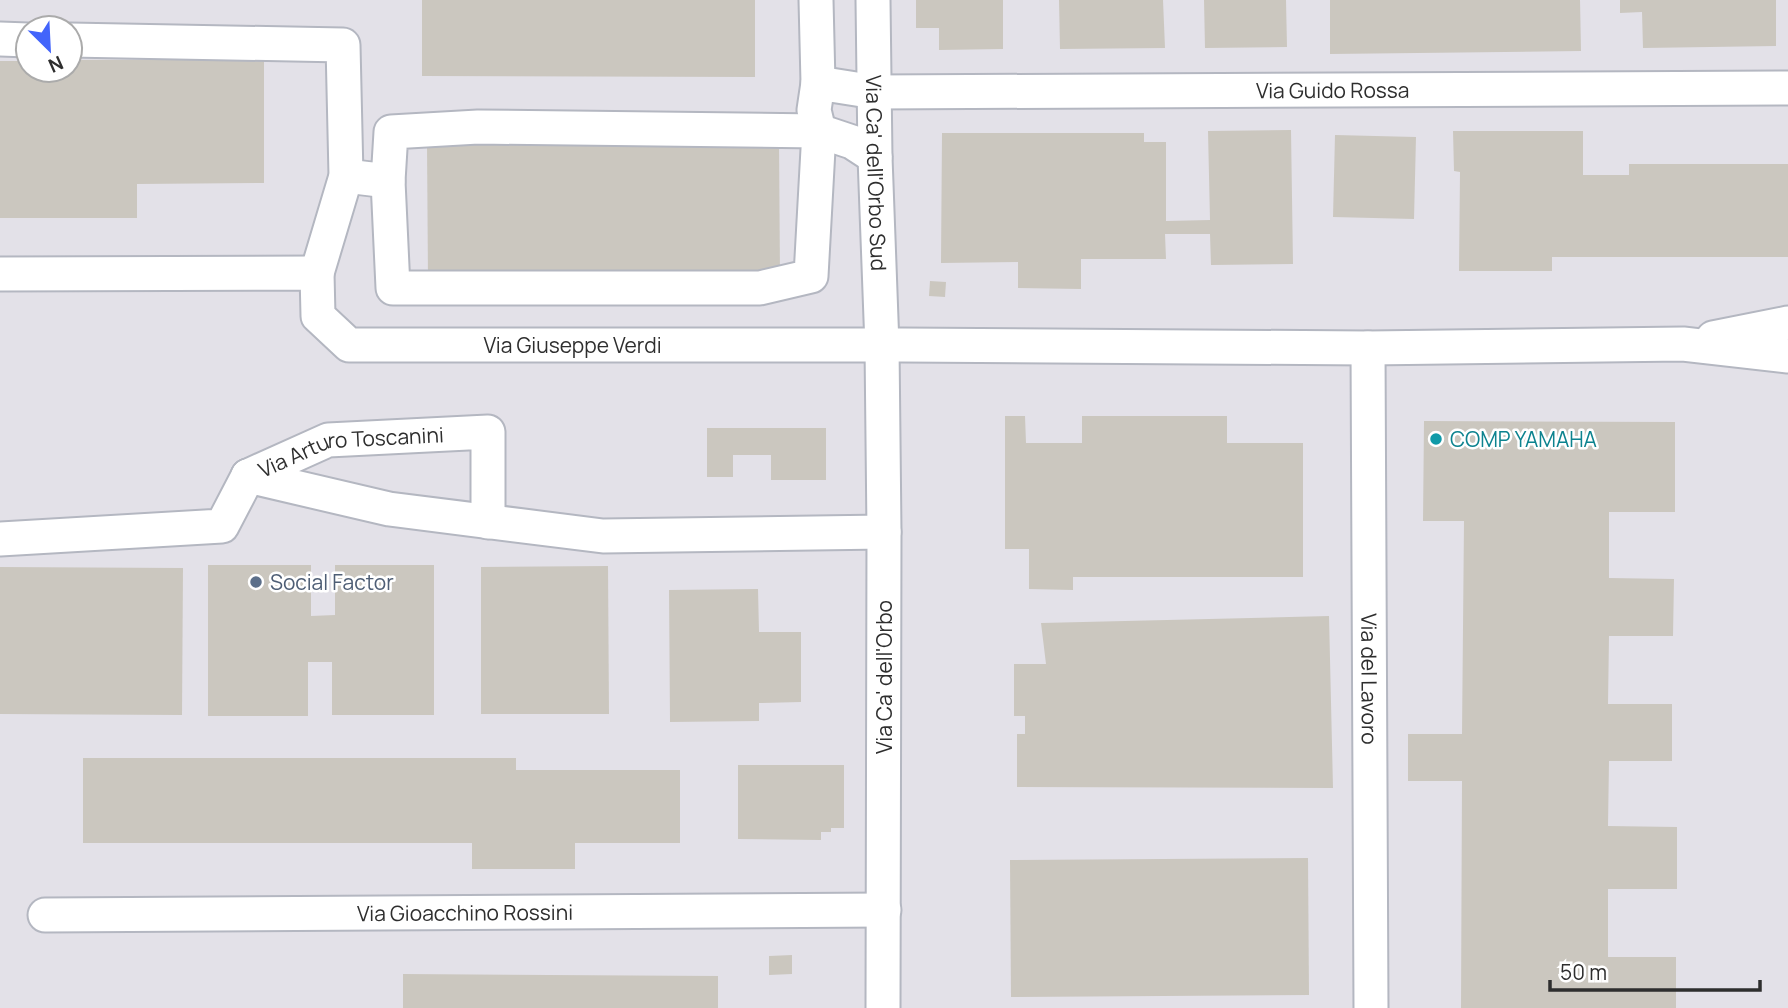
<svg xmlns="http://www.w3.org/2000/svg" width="1788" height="1008" viewBox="0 0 1788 1008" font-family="Manrope,sans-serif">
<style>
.industrial{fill:#e3e1e8;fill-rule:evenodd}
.building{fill:#cbc7bf}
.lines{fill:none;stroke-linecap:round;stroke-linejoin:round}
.minor-casing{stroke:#b4b7c1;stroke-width:37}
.minor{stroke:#fff;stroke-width:33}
.culture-dot{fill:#0f9aa8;stroke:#fff;stroke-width:2.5}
.service-dot{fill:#5c6f8a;stroke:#fff;stroke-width:2.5}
.labels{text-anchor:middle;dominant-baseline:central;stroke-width:5;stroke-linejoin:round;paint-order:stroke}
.street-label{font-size:21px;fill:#2e2e2e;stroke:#fff}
.culture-label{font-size:21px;fill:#0d838f;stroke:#fff;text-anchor:start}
.service-label{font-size:21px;fill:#4e5e75;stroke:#fff;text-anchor:start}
</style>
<rect width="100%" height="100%" fill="#efe9e1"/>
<!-- industrial -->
<path class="industrial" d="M0,0h1788v1008h-1788zM28,28h42v42h-42z"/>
<!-- building -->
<g class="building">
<path d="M422,0h333v77l-333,-1z"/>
<path d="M916,0h87v49l-64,1v-22h-23z"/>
<path d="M1059,0h104l2,48 -105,1z"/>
<path d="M1204,0h82l1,47 -82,1z"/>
<path d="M1330,0h250l1,51 -251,3z"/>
<path d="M1620,0h156v46l-133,2 -1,-36 -22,1z"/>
<path d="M264,59v124l-127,1v34h-137v-157h28v9h42v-10z"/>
<path d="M1291,130l2,134 -82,1 -1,-31h-45l1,25h-85v30l-63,-1v-26l-77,1 1,-130h202v9h22v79l44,-1 -2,-89z"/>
<path d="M1453,131h130v44h46v-11h159v93h-236v14h-93l1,-99 -6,-1z"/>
<path d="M1335,135l81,2 -2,82 -81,-2z"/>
<path d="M779,142l1,135 -352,3 -1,-135z"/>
<path d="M930,281l16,1 -1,15 -16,-1z"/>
<path d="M1005,416h20l1,27h56v-27h145v27h76v134h-230v13l-44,-1v-40h-24z"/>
<path d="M1424,421l251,1v90h-66v66l65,1 -1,57h-64l-1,68h64v57h-63l-1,65 69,1v62h-69v68h68v51h-215l1,-227h-54v-47h54l2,-213h-41z"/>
<path d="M707,428h119v52h-55v-25h-38v22h-26z"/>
<path d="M208,565h103v51l24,-1v-50h99v150h-102v-53h-24v54h-100z"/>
<path d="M608,566l1,148h-128v-147z"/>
<path d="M0,567l183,1 -1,147 -182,-1z"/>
<path d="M758,589l1,43h42v70l-42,1v18l-89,1 -1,-132z"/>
<path d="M1329,616l4,172 -316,-1v-53h8v-18h-11v-52h32l-5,-41z"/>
<path d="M83,758h433v12h164v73h-105v26h-103v-26h-389z"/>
<path d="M738,765h106v63h-13v4h-10v8l-83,-1z"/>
<path d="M1308,858l1,137 -298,2 -1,-137z"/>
<path d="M792,955v19l-23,1v-19z"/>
<path d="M403,974l315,2v32h-315z"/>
</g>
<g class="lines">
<!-- minor casing -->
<g class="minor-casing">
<g id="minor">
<path d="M816,0l2,83"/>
<path id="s1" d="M873,0l2,157 7,189 2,186 -1,476"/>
<path d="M0,39l28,1"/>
<path d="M70,40l273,5 3,131 -29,97"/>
<path d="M346,176l42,5 3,-49 87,-5 341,4 33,11 23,15"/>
<path id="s2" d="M388,181l5,107h367l51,-12 8,-145 -5,-21 4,-27 57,9 913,-4"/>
<path id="s3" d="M0,274l317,-1 1,43 31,29h553l466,3 315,-4 105,12"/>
<path d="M1713,338l75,-15"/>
<path id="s4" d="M1368,348l3,660"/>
<path d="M248,476l141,33 214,27 281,-4"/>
<path id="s5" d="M248,476l80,-36 160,-8v90"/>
<path d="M0,539l222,-13 26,-50"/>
<path id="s6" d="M45,915l839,-5"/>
</g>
</g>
<!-- minor -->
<use href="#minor" class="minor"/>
</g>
<!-- markers -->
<circle class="culture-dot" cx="1436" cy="439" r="7"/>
<circle class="service-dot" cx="256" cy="582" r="7"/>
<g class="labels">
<!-- street labels -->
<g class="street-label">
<text stroke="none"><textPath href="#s2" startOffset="1236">Via Guido Rossa</textPath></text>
<text stroke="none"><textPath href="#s1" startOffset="173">Via Ca' dell'Orbo Sud</textPath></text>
<text stroke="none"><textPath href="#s3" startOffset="626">Via Giuseppe Verdi</textPath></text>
<text stroke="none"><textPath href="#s5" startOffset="108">Via Arturo Toscanini</textPath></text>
<text transform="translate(884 677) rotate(-90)">Via Ca' dell'Orbo</text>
<text stroke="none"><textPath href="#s4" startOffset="331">Via del Lavoro</textPath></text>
<text stroke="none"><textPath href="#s6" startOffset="420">Via Gioacchino Rossini</textPath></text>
</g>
<!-- culture labels -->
<g class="culture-label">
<text x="1450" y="439">COMP YAMAHA</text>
</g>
<!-- service labels -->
<g class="service-label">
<text x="270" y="582">Social Factor</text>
</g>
</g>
<!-- north arrow -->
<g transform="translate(49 49) rotate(156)"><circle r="33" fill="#ffffff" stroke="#ababab" stroke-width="2"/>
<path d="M0-5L12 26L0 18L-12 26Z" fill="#4264fb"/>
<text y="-10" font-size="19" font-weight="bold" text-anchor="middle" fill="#2e2e2e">N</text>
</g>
<!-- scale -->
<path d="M1550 980v10h210v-10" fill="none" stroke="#2e2e2e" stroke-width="3.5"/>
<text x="1560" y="980" font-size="21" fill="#2e2e2e" stroke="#ffffff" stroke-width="5" paint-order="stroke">50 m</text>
</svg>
